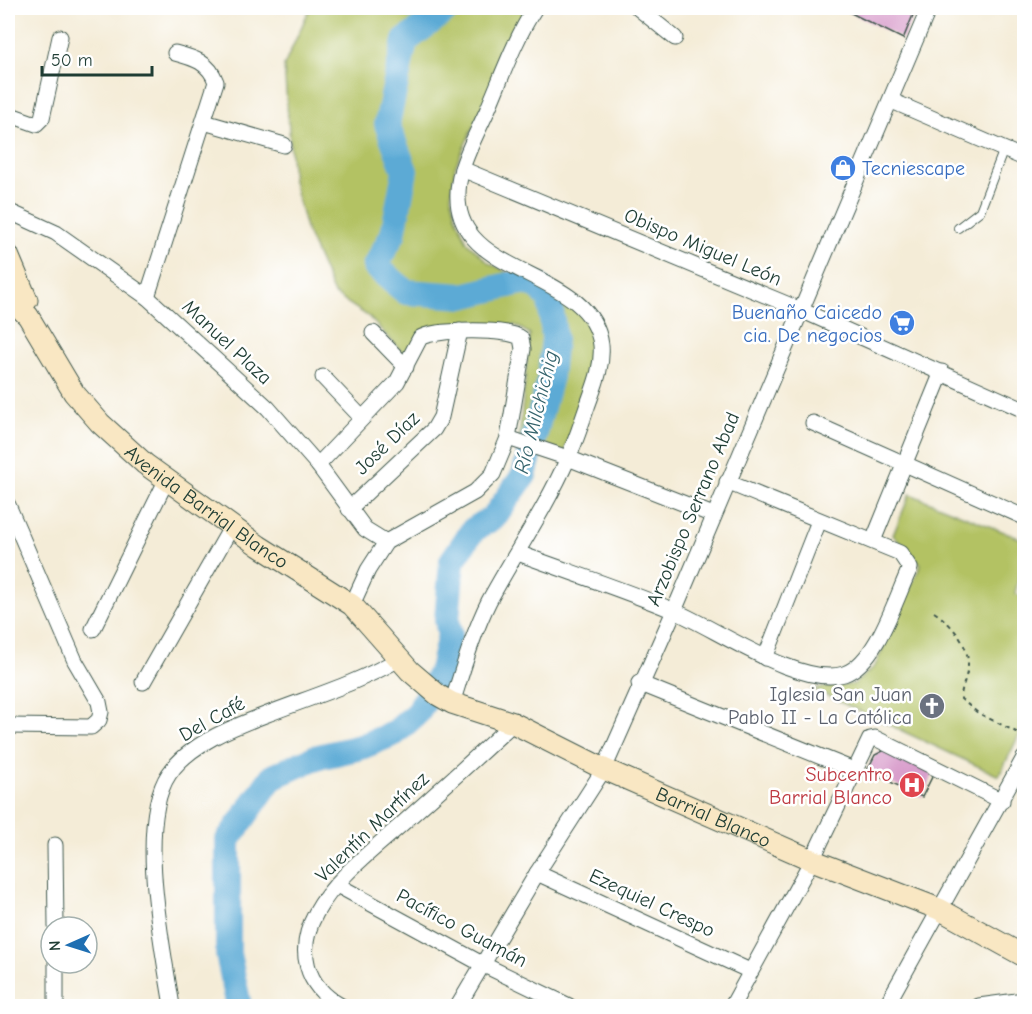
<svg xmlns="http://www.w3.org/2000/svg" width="1032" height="1014" viewBox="0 0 1032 1014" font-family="'Comic Neue',sans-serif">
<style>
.green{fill:#b3c264;stroke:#69804c;stroke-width:1.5}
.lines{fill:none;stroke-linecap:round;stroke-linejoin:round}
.river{stroke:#5caad5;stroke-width:26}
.building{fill:#d99fcc}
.lane-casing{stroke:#3f574c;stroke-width:10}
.street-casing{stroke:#3f574c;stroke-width:17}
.secondary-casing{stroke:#3f574c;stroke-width:23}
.path{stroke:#3f574c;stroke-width:2;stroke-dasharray:4.5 4.5;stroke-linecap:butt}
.lane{stroke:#fff;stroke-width:8}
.street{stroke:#fff;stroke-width:15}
.secondary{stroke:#f9e7c3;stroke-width:21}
.labels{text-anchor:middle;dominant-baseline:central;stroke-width:5;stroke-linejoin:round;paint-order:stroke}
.shop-label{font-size:20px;fill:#366cbe;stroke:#fff;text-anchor:start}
.street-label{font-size:20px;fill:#1f3d34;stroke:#fff}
.worship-label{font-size:20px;fill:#5b616d;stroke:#fff;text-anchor:end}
.health-label{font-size:20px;fill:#be3a42;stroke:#fff;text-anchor:end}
.water-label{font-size:21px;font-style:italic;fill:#34636c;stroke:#fff}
</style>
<rect width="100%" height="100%" fill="#fff"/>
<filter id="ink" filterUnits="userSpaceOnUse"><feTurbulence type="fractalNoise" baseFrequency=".0167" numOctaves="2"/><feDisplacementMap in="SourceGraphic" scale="12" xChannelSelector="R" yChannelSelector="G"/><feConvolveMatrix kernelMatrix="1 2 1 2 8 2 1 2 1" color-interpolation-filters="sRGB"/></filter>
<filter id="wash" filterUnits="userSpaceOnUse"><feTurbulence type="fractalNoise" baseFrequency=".008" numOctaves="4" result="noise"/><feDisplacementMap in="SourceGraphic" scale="24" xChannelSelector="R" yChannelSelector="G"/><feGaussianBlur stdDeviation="1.35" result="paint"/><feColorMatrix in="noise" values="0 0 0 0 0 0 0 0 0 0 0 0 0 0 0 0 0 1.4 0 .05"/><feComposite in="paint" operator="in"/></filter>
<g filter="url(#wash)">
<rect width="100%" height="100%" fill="#f4ecd7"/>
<!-- green -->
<g class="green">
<path d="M310,8h217l-72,159 -4,29 5,20 11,26 22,21 85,43 14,18 5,23 1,26 -31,81 -44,-15 11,-105 -15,-9 -91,7 -19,23 -37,-39 -34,-22 -27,-62 -14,-51 -9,-115z"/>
<path d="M910,494l114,46v16l-9,37 9,6v126l-25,51 -187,-87 42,-5 21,-18 46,-102 -28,-29z"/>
</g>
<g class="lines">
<!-- river -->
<path class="river" d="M239,1006l-11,-52v-114l44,-63 42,-19 47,-11 34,-14 23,-21 24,-42 8,-35 -3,-15 5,-59 21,-31 21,-13 30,-42 26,-98 4,-39 -4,-39 -13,-14 -16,-3 -58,14 -57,-4 -31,-26 18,-32 12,-63 -18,-47 18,-83 44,-33"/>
</g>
<g id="blocks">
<!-- building -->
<g class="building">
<path d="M841,8h75l-13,31z"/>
<path d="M885,750l49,23 -12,24 -55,-26 8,-16z"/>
</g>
</g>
</g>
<g filter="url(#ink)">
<use href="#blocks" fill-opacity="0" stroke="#3f574c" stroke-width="1.5"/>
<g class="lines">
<!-- lane casing -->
<g class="lane-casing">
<path id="lane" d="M958,228l22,-17 24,-62"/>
</g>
<!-- street casing -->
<g class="street-casing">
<g id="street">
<path d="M638,8l37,30"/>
<path d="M892,101l132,57"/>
<path d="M8,114l28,10 6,-6 18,-81"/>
<path d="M204,122l80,23"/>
<path d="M462,169l339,141 223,100"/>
<path d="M8,211l48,22 91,64 121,111 50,57 47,64 21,13"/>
<path d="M147,297l69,-215c-7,-20 -22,-24 -41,-29"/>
<path d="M373,333l33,34"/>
<path d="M323,377l39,41"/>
<path d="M813,423l211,94"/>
<path d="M508,438l60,20 145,57"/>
<path d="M318,465l79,-83 23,-44c12,-9 90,-10 101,0l2,11 -15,89 -15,36 -18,18 -89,50 -18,28 -16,35"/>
<path d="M8,505l67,156 24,41 2,10 -2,8 -8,7 -83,-1"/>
<path d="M349,509l85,-80 7,-12 19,-86"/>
<path d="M873,541l69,-169"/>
<path d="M518,553c51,19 104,36 154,57 42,17 128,78 172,64 33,-11 52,-77 66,-106l-10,-15 -173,-71"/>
<path d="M93,629l74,-150"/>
<path d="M765,658l54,-137"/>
<path d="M143,682l89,-156"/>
<path d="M639,683l217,88"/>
<path d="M452,703c11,-34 21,-70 37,-102 26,-48 57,-93 79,-143 8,-17 13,-34 19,-51 7,-20 16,-40 14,-62 -10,-84 -171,-64 -139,-176 6,-20 17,-40 25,-58 15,-35 28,-72 48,-103"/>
<path d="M55,845l1,82"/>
<path d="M537,873l213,98"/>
<path d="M337,885l145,79 87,42"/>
<path d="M56,963v43"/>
<path d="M172,1006c-9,-57 -36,-183 -3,-232 20,-30 64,-47 96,-59 46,-18 91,-31 134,-56"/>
<path d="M341,1006c-36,-20 -45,-56 -25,-93 19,-35 57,-63 86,-89 37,-33 75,-67 111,-101"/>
<path d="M458,1006l79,-133 67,-104 70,-158 255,-603"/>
<path d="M732,1006l80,-146 58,-121 5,-1 127,63"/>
<path d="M886,1006l138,-248"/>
<path d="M979,1006l45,-6"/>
</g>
</g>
<!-- secondary casing -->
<g class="secondary-casing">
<g id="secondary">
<path d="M8,255l19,45"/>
<path id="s1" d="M8,286l8,18 12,12 46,77 26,30 45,41 114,82 93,59 58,66 28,24 14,8 61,20 91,46 208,91 127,49 85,47"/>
</g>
</g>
<!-- path -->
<path class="path" d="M934,612c18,12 39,36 33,60 -2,10 -6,16 -6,27l17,14 46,23"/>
<!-- lane -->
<use href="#lane" class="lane"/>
<!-- street -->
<use href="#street" class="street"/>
<!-- secondary -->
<use href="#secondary" class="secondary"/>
</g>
</g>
<!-- icons -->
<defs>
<g id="shop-disc" transform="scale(1.35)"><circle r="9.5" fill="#3f7fe0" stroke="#fff"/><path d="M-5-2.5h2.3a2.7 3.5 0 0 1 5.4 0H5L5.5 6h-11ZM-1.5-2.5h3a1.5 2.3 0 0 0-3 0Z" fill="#fff"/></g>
<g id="supermarket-disc" transform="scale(1.35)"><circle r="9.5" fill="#3f7fe0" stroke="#fff"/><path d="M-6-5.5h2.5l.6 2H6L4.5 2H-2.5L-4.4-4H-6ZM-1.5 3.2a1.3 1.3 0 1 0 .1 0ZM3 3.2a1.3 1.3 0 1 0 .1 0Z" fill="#fff"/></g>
<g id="church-disc" transform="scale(1.35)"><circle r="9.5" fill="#6b7280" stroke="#fff"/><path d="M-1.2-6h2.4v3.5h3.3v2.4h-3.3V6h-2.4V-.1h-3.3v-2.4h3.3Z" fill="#fff"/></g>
<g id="hospital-disc" transform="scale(1.35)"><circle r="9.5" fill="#e0444e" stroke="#fff"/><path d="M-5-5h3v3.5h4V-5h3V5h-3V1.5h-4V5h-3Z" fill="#fff"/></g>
</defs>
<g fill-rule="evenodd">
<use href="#shop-disc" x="843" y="168"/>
<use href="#supermarket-disc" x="902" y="323"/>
<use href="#church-disc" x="932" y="706"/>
<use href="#hospital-disc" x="912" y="785"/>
</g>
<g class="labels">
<!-- shop labels -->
<g class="shop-label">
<text x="862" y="168">Tecniescape</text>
<text x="882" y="312" text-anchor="end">Buenaño Caicedo<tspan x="882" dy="23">cia. De negocios</tspan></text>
</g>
<!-- street labels -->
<g class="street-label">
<text transform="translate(703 247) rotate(23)">Obispo Miguel León</text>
<text transform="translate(227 342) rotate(43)">Manuel Plaza</text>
<text transform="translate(387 443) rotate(-44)">José Díaz</text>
<text stroke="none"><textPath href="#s1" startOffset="302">Avenida Barrial Blanco</textPath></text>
<text transform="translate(693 509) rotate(-67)">Arzobispo Serrano Abad</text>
<text transform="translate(212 719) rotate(-29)">Del Café</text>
<text stroke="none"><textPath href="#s1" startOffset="904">Barrial Blanco</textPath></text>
<text transform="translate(372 827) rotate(-44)">Valentín Martínez</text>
<text transform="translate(652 903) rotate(25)">Ezequiel Crespo</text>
<text transform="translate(462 928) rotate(28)">Pacífico Guamán</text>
</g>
<!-- worship labels -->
<g class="worship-label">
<text x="912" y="694">Iglesia San Juan<tspan x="912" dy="23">Pablo II - La Católica</tspan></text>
</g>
<!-- health labels -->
<g class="health-label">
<text x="892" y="774">Subcentro<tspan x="892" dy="23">Barrial Blanco</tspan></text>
</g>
<!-- water labels -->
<g class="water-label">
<text transform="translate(536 412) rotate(-76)">Río Milchichig</text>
</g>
</g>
<!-- margin -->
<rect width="1032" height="1014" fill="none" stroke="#fff" stroke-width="30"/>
<!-- north arrow -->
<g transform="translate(69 945) rotate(267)"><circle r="28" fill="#ffffff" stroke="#a5b1ae" stroke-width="1.5"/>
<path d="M0-4.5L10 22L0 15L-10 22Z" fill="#1f6fb2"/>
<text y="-9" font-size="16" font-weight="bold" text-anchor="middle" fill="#1f3d34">N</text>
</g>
<!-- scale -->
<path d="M42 66v9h110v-9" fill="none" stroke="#1f3d34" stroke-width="3"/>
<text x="51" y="66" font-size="18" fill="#1f3d34" stroke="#ffffff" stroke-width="4.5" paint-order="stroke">50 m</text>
</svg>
